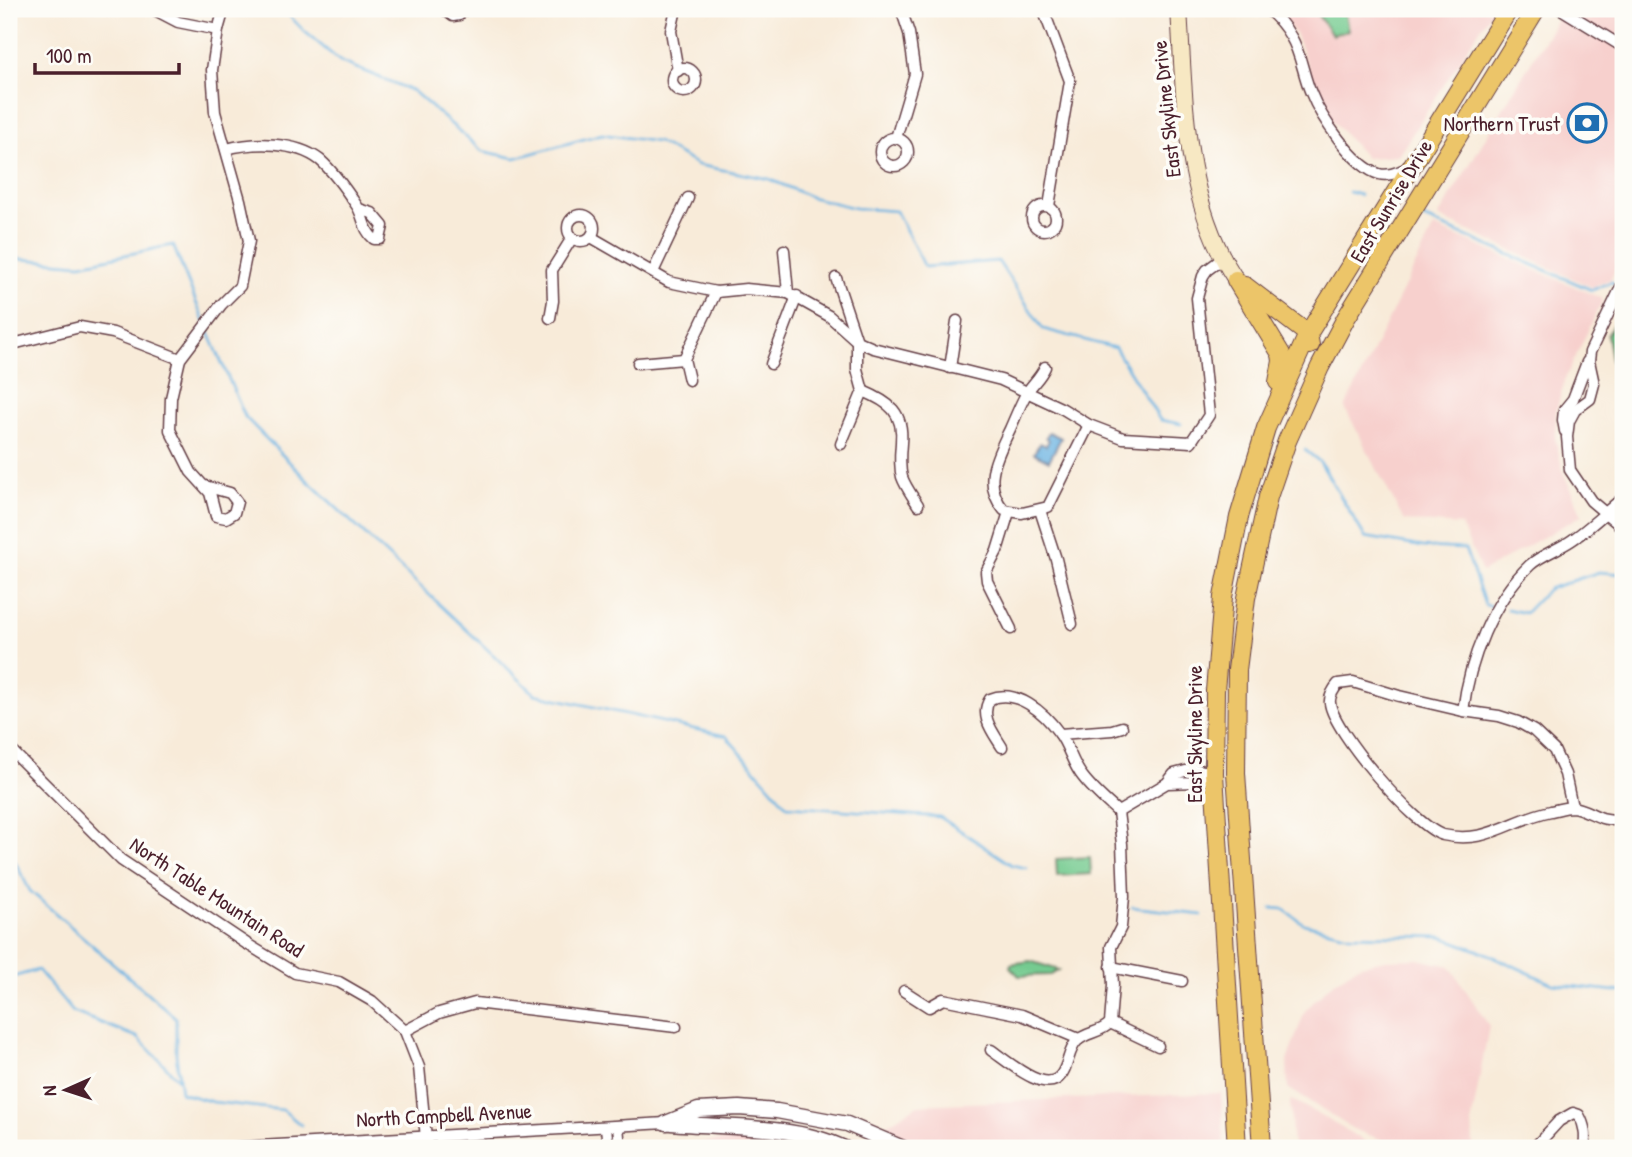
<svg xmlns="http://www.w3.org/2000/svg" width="1632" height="1157" viewBox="0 0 1632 1157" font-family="'Patrick Hand',sans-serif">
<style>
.built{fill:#f7d0cd}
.green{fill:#74cb90;stroke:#5f755e;stroke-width:2}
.water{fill:#6ab3e2;stroke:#5a6986;stroke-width:2}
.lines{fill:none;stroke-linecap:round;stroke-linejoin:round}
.stream{stroke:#6ab3e2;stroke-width:2.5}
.minor-casing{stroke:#643e45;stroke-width:13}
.tertiary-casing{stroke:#643e45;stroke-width:17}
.secondary-casing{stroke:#643e45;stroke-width:18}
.primary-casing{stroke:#643e45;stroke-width:20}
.minor{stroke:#fff;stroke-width:10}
.tertiary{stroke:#fff;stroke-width:14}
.secondary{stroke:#f7e8c3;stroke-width:16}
.primary{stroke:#ecc569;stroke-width:18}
.labels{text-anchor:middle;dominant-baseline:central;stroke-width:7;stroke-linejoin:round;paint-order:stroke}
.street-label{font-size:21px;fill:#4a1f2b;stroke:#fdfcf7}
.poi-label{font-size:21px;fill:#4a1f2b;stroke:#fdfcf7;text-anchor:end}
</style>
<rect width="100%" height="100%" fill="#fdfcf7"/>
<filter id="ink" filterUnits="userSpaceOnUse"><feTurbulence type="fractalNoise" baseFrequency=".0143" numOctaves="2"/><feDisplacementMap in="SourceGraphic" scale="14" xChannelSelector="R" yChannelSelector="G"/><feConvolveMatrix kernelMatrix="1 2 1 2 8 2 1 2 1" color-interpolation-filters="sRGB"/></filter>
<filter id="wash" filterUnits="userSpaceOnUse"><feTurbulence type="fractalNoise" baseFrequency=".00686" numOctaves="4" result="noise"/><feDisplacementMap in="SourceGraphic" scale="28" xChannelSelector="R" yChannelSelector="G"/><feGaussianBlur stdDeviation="1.57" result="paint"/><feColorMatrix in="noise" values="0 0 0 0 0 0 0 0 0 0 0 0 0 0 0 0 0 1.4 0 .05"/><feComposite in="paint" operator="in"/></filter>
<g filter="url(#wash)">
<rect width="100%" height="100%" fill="#f8ebd9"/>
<!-- built -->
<g class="built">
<path d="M1274,9h219l-95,147 -32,2 -41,-46 -29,-77 -15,-21z"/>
<path d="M1563,9h60v243l-12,27 -19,8 -154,-70z"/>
<path d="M1434,227l169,72 -38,80 -9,33 -1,25 8,35 19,43 -100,57 -21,-47 -57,-4 -59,-113z"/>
<path d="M1418,959l32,7 39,60 -17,93 1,29h-84l-7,-8 -29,-11 -65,-41 -1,-27 18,-50 24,-25 31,-21 26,-5z"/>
<path d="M1221,1093l3,55h-312l-32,-19 38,-24z"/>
<path d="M1290,1100l8,3 79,45h-84z"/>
<path d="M761,1137l36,4 27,7h-127l-1,-5z"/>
</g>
<!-- green -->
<g class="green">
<path d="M1318,9h26l4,21 -16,5 -17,-24z"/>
<path d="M1623,309v74l-10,-13 -6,-35z"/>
<path d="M1090,857l1,17 -34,2 -1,-17z"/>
<path d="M1030,961l29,9 -8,5 -32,1 -9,-9 1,-3z"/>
</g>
<!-- water -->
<path class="water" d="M1049,432l12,6 -12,23 -15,-8 6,-10 6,3 3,-6 -3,-3z"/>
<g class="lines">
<!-- stream -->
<g class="stream">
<path d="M283,9l21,22 37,31 72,29 69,60 33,7 87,-24 55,8 41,23 71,14 42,18 44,11 41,3 29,56 73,-6 45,68 72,19 45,72 21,4"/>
<path d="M1349,192l11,3"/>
<path d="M1416,215l176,75 19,-8 3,1"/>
<path d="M9,258l72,6 92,-19 31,77"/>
<path d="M207,328l38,89 64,65 226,212 191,42 61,70 153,11 72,48 14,3"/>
<path d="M1305,450l15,12 45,75 58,10 42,2 20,56 6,1"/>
<path d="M1507,609l18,4 23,-24 51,-17 24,2"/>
<path d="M9,850l21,41 146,127v36l5,39 32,9 70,8 18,15"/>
<path d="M1132,907l70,8"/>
<path d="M1271,908l12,1 21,15 46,11 92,2 46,17 65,30 70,8"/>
<path d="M9,978l29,-8 35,42 64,25 42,43"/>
</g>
</g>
</g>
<g filter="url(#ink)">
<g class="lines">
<!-- minor casing -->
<g class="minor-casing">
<g id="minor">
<path d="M153,9l25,13 40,8"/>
<path d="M444,9l9,7 6,-1 5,-6"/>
<path d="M676,9l-5,22 7,40"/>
<path d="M1043,9l27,72 -21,125"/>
<path d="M1267,9c10,8 18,17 24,28 10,16 12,38 20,56 9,23 43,74 68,81 10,3 21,-3 31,-7"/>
<path d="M1561,9l62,38"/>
<circle cx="684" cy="80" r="12"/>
<circle cx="894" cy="152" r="14"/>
<path d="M896,138l19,-64 -6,-41 -8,-24"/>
<path d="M226,149c28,-7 69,-8 94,11 14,12 27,31 37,46 7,11 6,24 17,33h6l3,-13 -11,-13 -13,-4"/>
<circle cx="1044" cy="218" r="12"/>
<circle cx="581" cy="228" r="13"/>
<path d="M591,237l78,45 47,10 30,-3 42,4 41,23 28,25 16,7 128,32 62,29 26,16 34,13 68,4 18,-27 -12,-117 6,-22 4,-6 15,-11"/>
<path d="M784,250l4,43"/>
<path d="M653,272l35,-74"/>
<path d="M836,278l21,63v28l6,22 -22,53"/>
<path d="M1623,283l-33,69 -1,9 5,23 -4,15 -15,11 -6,11 -2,16 3,33 21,31 32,27"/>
<path d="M550,318l3,-17 -1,-31 20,-32"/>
<path d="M9,345l71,-18 33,6 67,26"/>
<path d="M638,363l46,-4"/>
<path d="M771,364l26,-68"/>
<path d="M1045,367c-5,11 -13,17 -19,27 -6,11 -11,24 -16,35 -13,27 -29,54 -6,81l18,3 26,-6 41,-82"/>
<path d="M950,368l7,-47"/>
<path d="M689,380l-5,-21 32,-67"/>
<path d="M863,391c26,11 41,21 38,52 -1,11 -2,23 1,34 3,9 11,20 16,28"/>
<path d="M1565,431l-2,-11 1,-10 9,-11 14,-37"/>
<path d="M205,486l25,7 7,9 -3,11 -8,5 -10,-2 -6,-23 -19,-21 -21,-42 1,-32 9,-39 41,-54 19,-19 9,-45 -9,-41 -25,-88 -3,-42 6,-40 6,-21"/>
<path d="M1040,510l16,49 16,65"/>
<path d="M1009,512l-12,39 -11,21 1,9 24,48"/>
<path d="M1463,711c6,-50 29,-110 67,-146 11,-10 29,-16 42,-25 16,-11 31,-25 46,-38"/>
<path d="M1060,734l52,-4 10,-3"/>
<path d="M1002,747c-9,-15 -23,-31 -12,-48 26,-11 54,13 69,34 10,13 13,31 24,44 10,13 23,24 35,35"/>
<path d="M9,748l112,112 126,84 48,29 44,9 33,19 33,30 14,36 8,81"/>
<path d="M1572,807l-7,-33 -11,-24 -20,-19 -16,-9 -19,-6 -36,-5 -64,-15 -46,-14 -15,2c-5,6 -9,12 -8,19 3,28 86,125 113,132 44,10 68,-16 108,-24 6,-1 14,-4 21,-4 10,1 21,8 30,11 7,2 14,2 21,3"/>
<path d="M1111,967l71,14"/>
<path d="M904,991l25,16 14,-8 79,16 57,24"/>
<path d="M1110,1023l48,23"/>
<path d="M405,1031l34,-18 36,-10 201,24"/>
<path d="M991,1050c15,10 55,46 70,25 8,-10 7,-25 16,-34 9,-9 24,-8 33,-18l3,-38 -2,-38 10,-20 3,-30 -2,-53 -4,-32 49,-29 7,-9 19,-5 21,4 -16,9 -31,1"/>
<path d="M618,1126l2,22"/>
<path d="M606,1127l2,21"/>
<path d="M224,1148l442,-25"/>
<path d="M1534,1148l25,-27 14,-8 6,2c6,11 7,20 5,33"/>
</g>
</g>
<!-- tertiary casing -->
<g class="tertiary-casing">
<g id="tertiary">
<path d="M666,1123l32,-13 41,-2 38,3 70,13 56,24"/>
<path d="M671,1123c54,5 123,1 173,25"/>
</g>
</g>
<!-- secondary casing -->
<g class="secondary-casing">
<path id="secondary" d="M1179,9c6,92 4,191 57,271"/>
</g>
<!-- primary casing -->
<g class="primary-casing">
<g id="primary">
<path d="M1236,280l45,74 1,7 -4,21"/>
<path d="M1245,286l63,48 2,11"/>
<path d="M1237,1148l-23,-375 1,-82 8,-94 16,-80 27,-89 42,-94 201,-325"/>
<path d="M1262,1148l-26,-375 1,-103 9,-72 22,-101 19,-56 33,-74 26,-49 190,-309"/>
</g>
</g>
<!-- minor -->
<use href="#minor" class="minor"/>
<!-- tertiary -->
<use href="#tertiary" class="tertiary"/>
<!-- secondary -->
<use href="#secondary" class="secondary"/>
<!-- primary -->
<use href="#primary" class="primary"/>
</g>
</g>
<!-- icons -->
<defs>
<g id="bank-ring" transform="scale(2.0125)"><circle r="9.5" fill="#fdfcf7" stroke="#1f6fb2" stroke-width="1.5"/><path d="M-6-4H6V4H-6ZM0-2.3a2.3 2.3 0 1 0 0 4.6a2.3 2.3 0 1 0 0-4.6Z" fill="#1f6fb2"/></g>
</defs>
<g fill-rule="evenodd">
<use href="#bank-ring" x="1587" y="123"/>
</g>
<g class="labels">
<!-- street labels -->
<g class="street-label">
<text transform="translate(1166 109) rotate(-96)">East Skyline Drive</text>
<text transform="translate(1391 201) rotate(-59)">East Sunrise Drive</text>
<text transform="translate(1194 734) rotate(-90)">East Skyline Drive</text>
<text transform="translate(217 897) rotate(33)">North Table Mountain Road</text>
<text transform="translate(444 1115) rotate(-3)">North Campbell Avenue</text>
</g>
<!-- poi labels -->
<g class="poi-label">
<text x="1560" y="123">Northern Trust</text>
</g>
</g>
<!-- margin -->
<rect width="1632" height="1157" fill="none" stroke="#fdfcf7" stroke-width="35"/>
<!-- north arrow -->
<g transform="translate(66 1090) rotate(267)" stroke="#fdfcf7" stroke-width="5" paint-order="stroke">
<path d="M0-5L12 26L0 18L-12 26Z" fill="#4a1f2b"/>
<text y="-10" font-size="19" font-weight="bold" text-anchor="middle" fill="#4a1f2b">N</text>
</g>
<!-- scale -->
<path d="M35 63v10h144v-10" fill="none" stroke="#4a1f2b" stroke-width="3.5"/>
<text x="46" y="63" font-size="21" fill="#4a1f2b" stroke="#fdfcf7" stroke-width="5" paint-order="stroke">100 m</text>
</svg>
